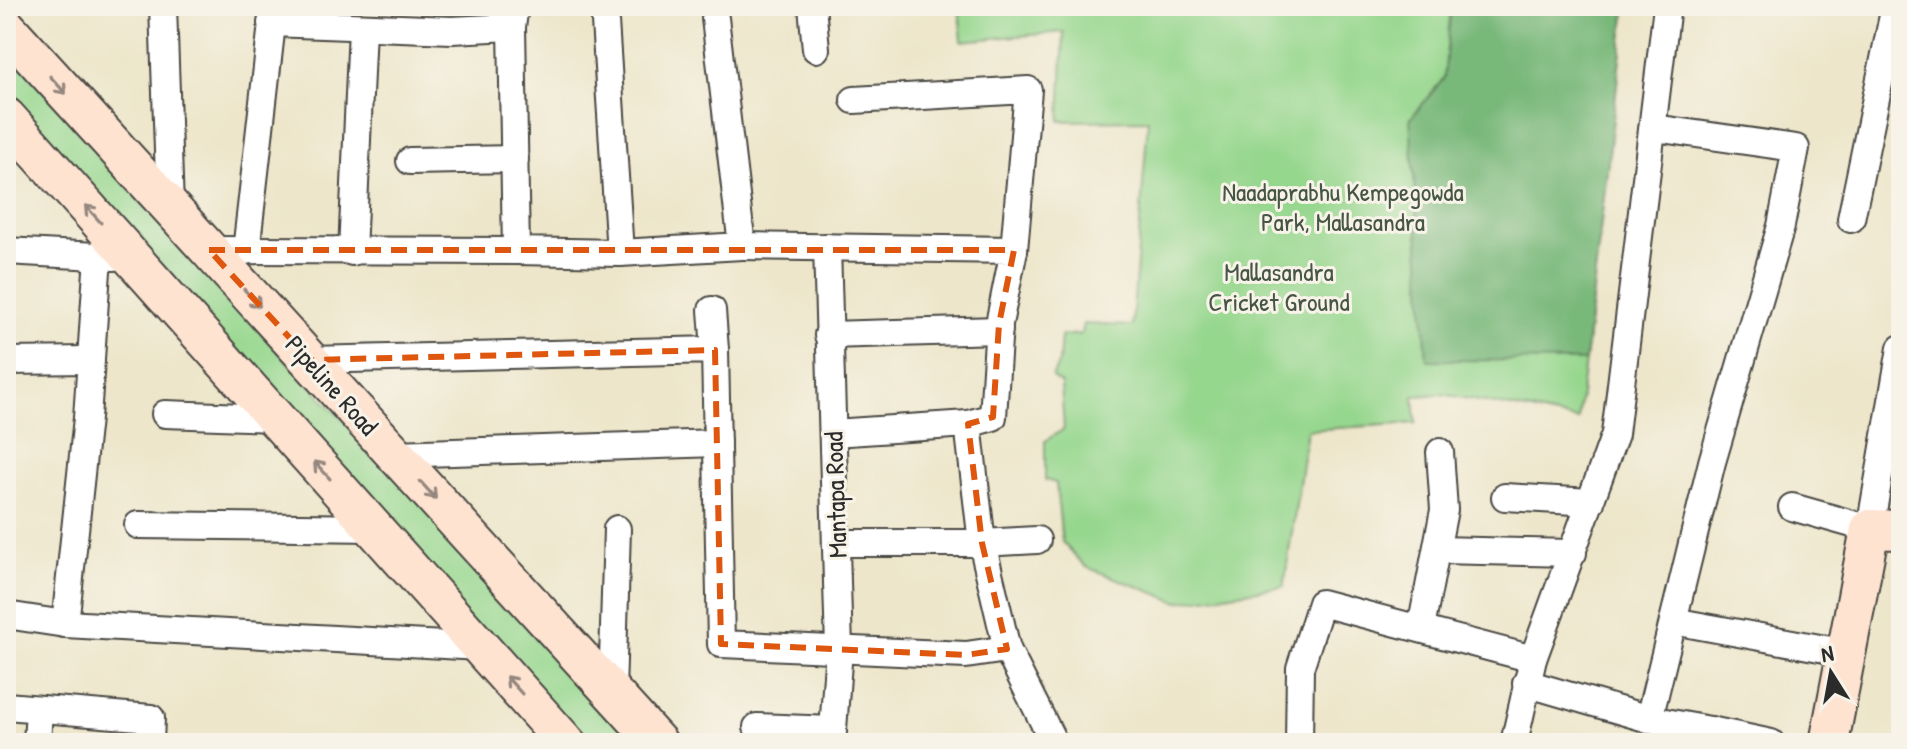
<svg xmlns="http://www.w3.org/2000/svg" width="1907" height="749" viewBox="0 0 1907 749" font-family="'Patrick Hand',sans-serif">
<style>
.green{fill:#96d78e;stroke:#60815c;stroke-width:2}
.forest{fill:#78b879;stroke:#527252;stroke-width:2}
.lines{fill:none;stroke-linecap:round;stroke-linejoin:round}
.street-casing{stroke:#484743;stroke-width:30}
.secondary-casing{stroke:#484743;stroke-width:42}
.street{stroke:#fff;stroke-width:26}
.secondary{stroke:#fee3d1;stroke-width:38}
.oneway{stroke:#94877e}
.marked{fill:none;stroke:#df570e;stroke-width:6;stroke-dasharray:16 10;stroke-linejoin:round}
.labels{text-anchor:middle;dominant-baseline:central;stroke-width:6;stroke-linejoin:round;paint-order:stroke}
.park-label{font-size:26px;fill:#465644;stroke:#f7f3e8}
.street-label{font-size:26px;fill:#2b2b2b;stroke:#f7f3e8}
</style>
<rect width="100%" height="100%" fill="#f7f3e8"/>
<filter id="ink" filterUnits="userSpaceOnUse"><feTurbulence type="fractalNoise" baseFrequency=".0125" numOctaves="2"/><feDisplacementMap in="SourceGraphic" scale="16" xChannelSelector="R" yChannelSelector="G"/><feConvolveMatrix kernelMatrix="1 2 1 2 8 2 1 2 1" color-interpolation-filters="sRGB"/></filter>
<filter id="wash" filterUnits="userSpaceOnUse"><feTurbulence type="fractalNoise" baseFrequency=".006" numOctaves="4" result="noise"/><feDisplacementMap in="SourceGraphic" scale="32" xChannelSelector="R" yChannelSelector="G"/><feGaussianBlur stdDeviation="1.8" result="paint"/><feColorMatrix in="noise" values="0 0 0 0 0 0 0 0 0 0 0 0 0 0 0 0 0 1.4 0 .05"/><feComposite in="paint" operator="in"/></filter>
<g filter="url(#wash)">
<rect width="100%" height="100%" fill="#ede6ca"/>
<!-- green -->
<g class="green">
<path d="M959,6h667l-48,414 -135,-26 -29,2 2,27 -109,7 -23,156 -106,16 -92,-35 -24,-25 -6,-59 -11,-3v-39l19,-12 -3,-45 -9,-7 7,-15 2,-26 20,-2 2,-10 49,2 16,-206 -88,1 4,-89 -102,9z"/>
<path d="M6,48l182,208 460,487h-69l-573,-636z"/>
</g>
<!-- forest -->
<path class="forest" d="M1451,6h175l-41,355 -158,-1 -17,-241 34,-41z"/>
</g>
<g filter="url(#ink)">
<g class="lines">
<!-- street casing -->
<g class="street-casing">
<g id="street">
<path d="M163,6l7,202"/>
<path d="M515,6l-3,21 4,224 104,2 122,-7 -27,-228"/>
<path d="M604,6l16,247"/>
<path d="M812,6l4,43"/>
<path d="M271,23l181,7 60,-3"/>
<path d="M854,100l174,-10 -14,160"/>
<path d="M1654,128l142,20 -15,78 -69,236 -63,257 61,11 -1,13"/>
<path d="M410,161l105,-2"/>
<path d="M1851,219l44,-213"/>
<path d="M742,246l272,4 -15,74 -6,93 -25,7"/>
<path d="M827,247l12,402 -7,94"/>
<path d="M209,250l307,1"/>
<path d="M6,251l108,6"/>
<path d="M246,251l28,-245"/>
<path d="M352,252l10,-224"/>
<path d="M712,310l3,40"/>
<path d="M828,335l171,-5"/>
<path d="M310,360l405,-10 6,294 245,11 41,-6"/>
<path d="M6,361l85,-1"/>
<path d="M165,414l110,4"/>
<path d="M833,433l135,-9 14,119 55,-3"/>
<path d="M395,454l322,-11"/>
<path d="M1505,497l86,5"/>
<path d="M1792,507l78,22 31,-181"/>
<path d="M138,525l236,3"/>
<path d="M836,543h146l25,106 47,94"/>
<path d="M1438,550l135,3"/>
<path d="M6,615l59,9 415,23"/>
<path d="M1673,621l174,32"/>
<path d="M65,624l22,-206 11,-162"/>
<path d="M1421,628l23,-118 -4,-58"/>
<path d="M1526,683l123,36"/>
<path d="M612,692l5,-163"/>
<path d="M6,706l145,12 -1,25"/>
<path d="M757,727l76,3"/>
<path d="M1710,730l61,13"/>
<path d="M37,743l2,-34"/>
<path d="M1299,743l1,-75 21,-65 212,56"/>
<path d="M1514,743l19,-84 82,-225 52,-428"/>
</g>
</g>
<!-- secondary casing -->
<g class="secondary-casing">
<g id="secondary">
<path d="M6,27l652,716"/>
<path d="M6,117l560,626"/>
<path d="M1829,743l41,-214 31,1"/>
</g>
</g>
<!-- street -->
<use href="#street" class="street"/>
<!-- secondary -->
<use href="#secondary" class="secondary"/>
</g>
<!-- one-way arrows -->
<defs><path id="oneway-shaft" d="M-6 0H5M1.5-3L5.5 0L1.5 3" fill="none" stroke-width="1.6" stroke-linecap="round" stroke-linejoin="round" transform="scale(2)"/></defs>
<g class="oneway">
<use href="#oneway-shaft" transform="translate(58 85) rotate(48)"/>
<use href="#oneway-shaft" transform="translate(93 214) rotate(-132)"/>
<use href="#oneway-shaft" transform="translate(252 298) rotate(48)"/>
<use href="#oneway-shaft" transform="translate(322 470) rotate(-132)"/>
<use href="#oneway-shaft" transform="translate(428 490) rotate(48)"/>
<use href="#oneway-shaft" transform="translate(514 685) rotate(-132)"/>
</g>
</g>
<!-- marked area -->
<path class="marked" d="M209,250h805l-15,74 -6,93 -25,7 14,119 25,106 -41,6 -245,-11 -6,-294 -405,10z"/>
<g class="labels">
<!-- park labels -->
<g class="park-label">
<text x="1343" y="191">Naadaprabhu Kempegowda<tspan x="1343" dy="30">Park, Mallasandra</tspan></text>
<text x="1279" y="271">Mallasandra<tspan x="1279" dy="30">Cricket Ground</tspan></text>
</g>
<!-- street labels -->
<g class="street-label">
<text transform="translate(332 385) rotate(48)">Pipeline Road</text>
<text transform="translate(835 495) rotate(-92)">Mantapa Road</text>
</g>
</g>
<!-- margin -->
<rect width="1907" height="749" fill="none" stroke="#f7f3e8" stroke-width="32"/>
<!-- north arrow -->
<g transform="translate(1831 673) rotate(349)" stroke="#f7f3e8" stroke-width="6" paint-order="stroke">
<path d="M0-6L14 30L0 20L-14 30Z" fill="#2b2b2b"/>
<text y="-12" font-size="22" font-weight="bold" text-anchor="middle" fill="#2b2b2b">N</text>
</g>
</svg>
